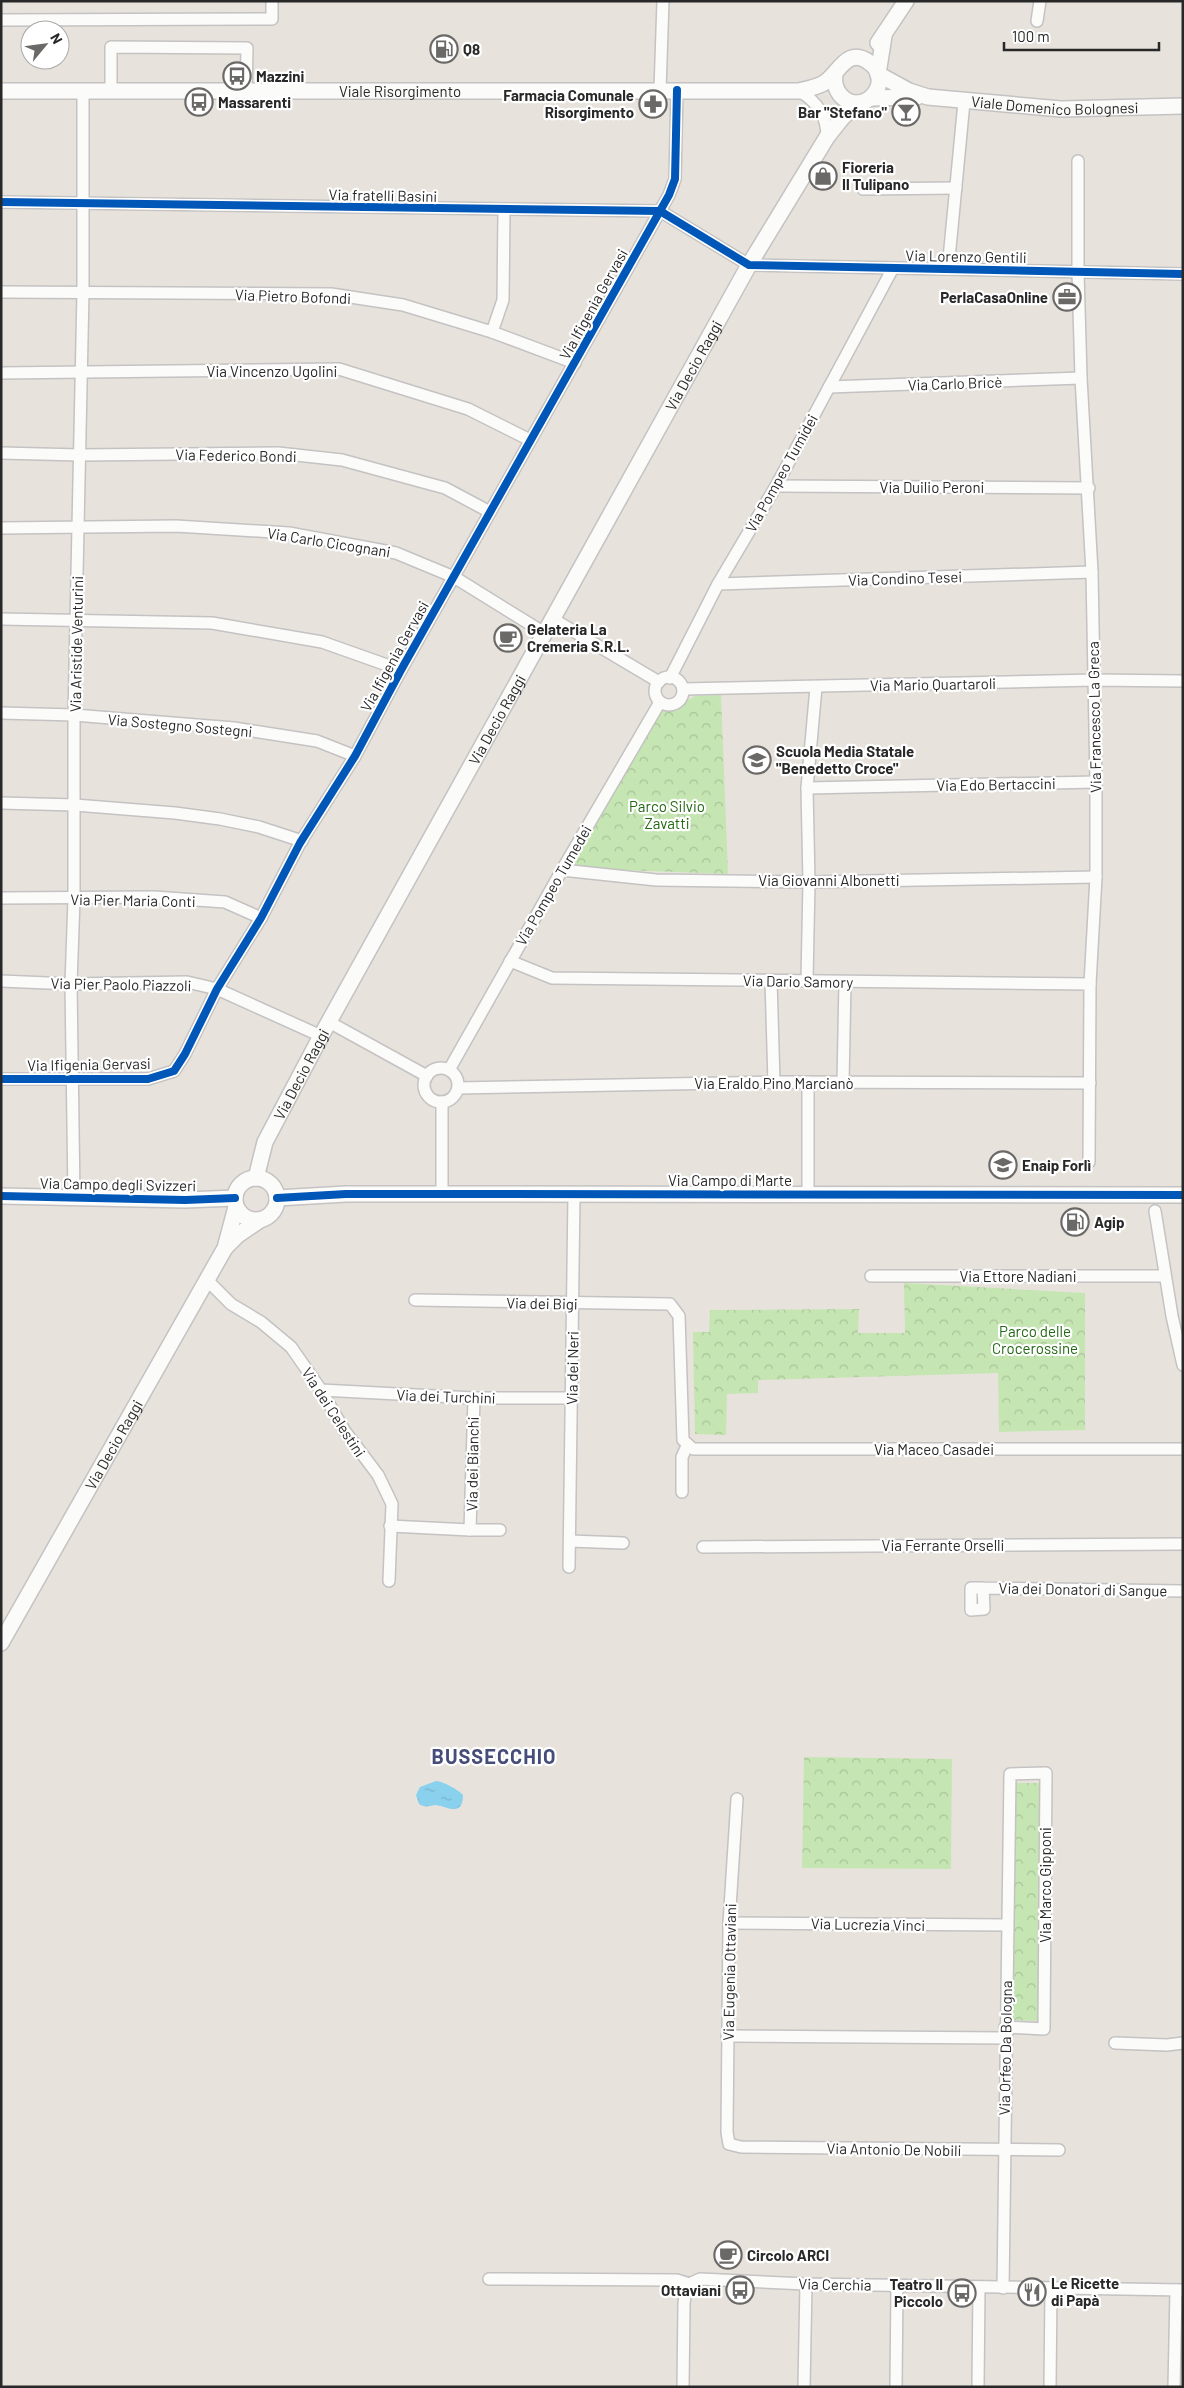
<svg xmlns="http://www.w3.org/2000/svg" width="1184" height="2388" viewBox="0 0 1184 2388" font-family="Barlow,sans-serif">
<style>
.park{fill:url(#park-crowns)}
.water{fill:url(#water-ripples)}
.lines{fill:none;stroke-linecap:round;stroke-linejoin:round}
.street-casing{stroke:#c4c2c2;stroke-width:14}
.secondary-casing{stroke:#c4c2c2;stroke-width:18}
.street{stroke:#fbfbfa;stroke-width:11}
.secondary{stroke:#fbfbfa;stroke-width:15}
.cycleway-casing{stroke:#fff;stroke-width:11}
.cycleway{stroke:#0057b8;stroke-width:8}
.labels{text-anchor:middle;dominant-baseline:central;stroke-width:4.5;stroke-linejoin:round;paint-order:stroke}
.poi-label{font-size:15px;font-weight:bold;fill:#282828;stroke:#fff;text-anchor:start}
.street-label{font-size:15px;fill:#282828;stroke:#fff}
.park-label{font-size:15px;fill:#236814;stroke:#fff}
.district-label{font-size:20px;font-weight:bold;letter-spacing:1px;fill:#464d7b;stroke:#fff}
</style>
<defs>
<pattern id="park-crowns" width="20" height="18" patternUnits="userSpaceOnUse" patternTransform="scale(1.25)"><rect width="20" height="18" fill="#c5e5b2"/><path d="M2 6a3 3 0 1 1 6 0M12 15a3 3 0 1 1 6 0" fill="none" stroke="#a9c499"/></pattern>
<pattern id="water-ripples" width="26" height="14" patternUnits="userSpaceOnUse" patternTransform="scale(1.25)"><rect width="26" height="14" fill="#8ad1ee"/><path d="M2 4q2-2 4 0t4 0M15 11q2-2 4 0t4 0" fill="none" stroke="#77b3cc"/></pattern>
</defs>
<rect width="100%" height="100%" fill="#e7e3dc"/>
<!-- park -->
<g class="park">
<path d="M721,695l7,179 -159,-6 93,-158 16,-4 17,-10z"/>
<path d="M904,1283l181,10v137l-86,2 -1,-59 -240,7v13l-31,1 -1,41 -31,-1 -2,-102h16l1,-22 149,-1 -1,24h47z"/>
<path d="M804,1757l148,2 -1,110 -149,-1z"/>
<path d="M1015,1783h25l-2,238 -27,-1z"/>
</g>
<!-- water -->
<path class="water" d="M436,1781c6,0 23,9 27,14 0,24 -19,10 -28,10 -7,1 -10,3 -16,-1l-3,-9 4,-8z"/>
<g class="lines">
<!-- street casing -->
<g class="street-casing">
<g id="street">
<path d="M1,20l271,-1v-18"/>
<path d="M1037,21l3,-20"/>
<path d="M660,90l3,-89"/>
<path d="M111,91v-44l136,1 -1,43"/>
<path d="M799,91c19,11 28,25 28,46"/>
<path d="M1078,161v111l3,106 11,194 4,210v95l-6,107 -1,178"/>
<path d="M863,189l93,-1"/>
<path d="M1,202l659,9 89,54 434,9"/>
<path d="M948,269l16,-167"/>
<path d="M1,292l330,2 72,11 89,27 83,31"/>
<path d="M492,332l11,-32 1,-89"/>
<path d="M1,373l338,-4 129,40 62,31"/>
<path d="M829,387l252,-9"/>
<path d="M1,453l79,2 198,-2 64,7 103,28 45,24"/>
<path d="M776,486l313,2"/>
<path d="M1,528l175,-2 113,7 107,20 58,24 92,57"/>
<path d="M718,584l374,-12"/>
<path d="M1,619l211,4 110,19 79,28"/>
<path d="M553,619l106,63"/>
<circle cx="669" cy="691" r="14"/>
<path d="M670,678l48,-94 58,-98 117,-218"/>
<path d="M683,689l411,-9 89,1"/>
<path d="M1,713l73,2 160,13 83,13 38,15"/>
<path d="M807,788l289,-6"/>
<path d="M1,803l74,2 100,8 45,6 39,8 43,14"/>
<path d="M562,870l94,10 153,2 287,-5"/>
<path d="M1,898l153,-1 71,5 36,16"/>
<path d="M510,961l42,17 538,6"/>
<path d="M771,980l3,102"/>
<path d="M807,980l2,-98 -2,-94 9,-101"/>
<path d="M1,981l70,3 116,-2 30,7 104,47"/>
<path d="M329,1022l98,54"/>
<circle cx="441" cy="1085" r="17"/>
<path d="M449,1070l113,-200 98,-168"/>
<path d="M1,1079h147l26,-8 11,-17 32,-65 44,-71 39,-75 55,-87 46,-86 268,-475 6,-16 2,-89"/>
<path d="M843,1082l2,-100"/>
<path d="M458,1088l316,-6 316,1"/>
<path d="M442,1194v-92"/>
<path d="M808,1194v-112"/>
<path d="M74,1196l-3,-212 3,-85v-184l9,-423v-200"/>
<path d="M1155,1211l17,105 11,49"/>
<path d="M871,1276h294"/>
<path d="M207,1280l24,24 30,18 30,25 30,43 23,40 34,45 14,29 -3,77"/>
<path d="M415,1300l255,4 9,12 4,124 10,9h490"/>
<path d="M321,1390l153,8h97"/>
<path d="M682,1492v-35l5,-11"/>
<path d="M390,1526l80,4 4,-132"/>
<path d="M470,1530h30"/>
<path d="M570,1541l53,2"/>
<path d="M703,1547l480,-3"/>
<path d="M569,1567l5,-373"/>
<path d="M983,1588l1,21 -13,1v-22h12l200,3"/>
<path d="M737,1799l-8,124 -2,209 2,12 12,3 318,3"/>
<path d="M729,1923l278,2"/>
<path d="M727,2036l278,2"/>
<path d="M1115,2043l52,2 16,-2"/>
<path d="M489,2279l188,1 12,4 11,-5 106,5 377,6"/>
<path d="M1003,2288l7,-514 36,-1 -2,256 -39,-2"/>
<path d="M683,2387l1,-84 2,-13 3,-6"/>
<path d="M804,2387l2,-103"/>
<path d="M896,2387l1,-101"/>
<path d="M978,2387l1,-100"/>
<path d="M1050,2387l1,-99"/>
<path d="M1174,2387l2,-97"/>
</g>
</g>
<!-- secondary casing -->
<g class="secondary-casing">
<g id="secondary">
<path id="s1" d="M884,36l-6,38 31,17 19,6 133,12 122,-3"/>
<path d="M878,43l28,-42"/>
<path id="s2" d="M1,91h798c8,-2 18,-4 25,-8 15,-9 23,-38 46,-20 6,4 10,12 9,20 -1,7 -5,12 -10,16 -18,12 -37,-5 -34,-24"/>
<path d="M871,98l46,-1"/>
<path id="s3" d="M256,1178l9,-36 56,-106 428,-771 78,-128 15,-19 16,-15"/>
<circle cx="256" cy="1199" r="21"/>
<path d="M1,1196l184,4 50,-2"/>
<path d="M277,1198l69,-4h111l726,1"/>
<path d="M226,1247l12,-12 22,-15"/>
<path id="s4" d="M1,1643l224,-395 11,-41"/>
</g>
</g>
<!-- street -->
<use href="#street" class="street"/>
<!-- secondary -->
<use href="#secondary" class="secondary"/>
<!-- cycleway casing -->
<g class="cycleway-casing">
<g id="cycleway">
<path d="M1,202l659,9 89,54 434,9"/>
<path d="M1,1079h147l26,-8 11,-17 32,-65 44,-71 39,-75 55,-87 46,-86 268,-475 6,-16 2,-89"/>
<path d="M1,1196l184,4 50,-2"/>
<path d="M277,1198l69,-4h111l726,1"/>
</g>
</g>
<!-- cycleway -->
<use href="#cycleway" class="cycleway"/>
</g>
<!-- icons -->
<defs>
<g id="fuel-ring" transform="scale(1.4375)"><circle r="9.5" fill="#fff" stroke="#6b6967" stroke-width="1.5"/><path d="M-5.5-6h7V0h2V4h1.3V-2.5L3-4.5l.8-.8L6-3V5H2.5V1h-1V6h-7ZM-4.2-4.7v3.2H.2V-4.7Z" fill="#6b6967"/></g>
<g id="bus-ring" transform="scale(1.4375)"><circle r="9.5" fill="#fff" stroke="#6b6967" stroke-width="1.5"/><path d="M-5-6H5V4H4V6H2V4H-2V6H-4V4H-5ZM-3.5-4V0h7V-4ZM-3.5 1.2v1.5H-2V1.2ZM2 1.2v1.5H3.5V1.2Z" fill="#6b6967"/></g>
<g id="pharmacy-ring" transform="scale(1.4375)"><circle r="9.5" fill="#fff" stroke="#6b6967" stroke-width="1.5"/><path d="M-2-6h4v4h4v4h-4v4h-4v-4h-4v-4h4Z" fill="#6b6967"/></g>
<g id="bar-ring" transform="scale(1.4375)"><circle r="9.5" fill="#fff" stroke="#6b6967" stroke-width="1.5"/><path d="M-6-5H6L.8 .8V4.5H3.5V6h-7V4.5H-.8V.8Z" fill="#6b6967"/></g>
<g id="shop-ring" transform="scale(1.4375)"><circle r="9.5" fill="#fff" stroke="#6b6967" stroke-width="1.5"/><path d="M-5-2.5h2.3a2.7 3.5 0 0 1 5.4 0H5L5.5 6h-11ZM-1.5-2.5h3a1.5 2.3 0 0 0-3 0Z" fill="#6b6967"/></g>
<g id="office-ring" transform="scale(1.4375)"><circle r="9.5" fill="#fff" stroke="#6b6967" stroke-width="1.5"/><path d="M-6-3h4V-5.5h4V-3h4V5H-6ZM-1-4.5V-3h2v-1.5ZM-6 0V1H6V0Z" fill="#6b6967"/></g>
<g id="cafe-ring" transform="scale(1.4375)"><circle r="9.5" fill="#fff" stroke="#6b6967" stroke-width="1.5"/><path d="M-5.5-4.5H6V0H3Q3 3.5 0 3.5H-2.5Q-5.5 3.5-5.5 0ZM3-3.2v2h1.7v-2ZM-6 4.5H4V6H-6Z" fill="#6b6967"/></g>
<g id="school-ring" transform="scale(1.4375)"><circle r="9.5" fill="#fff" stroke="#6b6967" stroke-width="1.5"/><path d="M0-5L7-2L0 1L-7-2ZM-4 1L0 2.5L4 1V4Q0 6-4 4Z" fill="#6b6967"/></g>
<g id="restaurant-ring" transform="scale(1.4375)"><circle r="9.5" fill="#fff" stroke="#6b6967" stroke-width="1.5"/><path d="M-5-6h1v4h1v-4h1v4h1v-4h1v5L-1.5 .5V6h-2V.5L-5-1ZM5-6V6H3V1.5H1.5Q1.5-4 5-6Z" fill="#6b6967"/></g>
</defs>
<g fill-rule="evenodd">
<use href="#fuel-ring" x="444" y="49"/>
<use href="#bus-ring" x="237" y="76"/>
<use href="#bus-ring" x="199" y="102"/>
<use href="#pharmacy-ring" x="653" y="104"/>
<use href="#bar-ring" x="906" y="112"/>
<use href="#shop-ring" x="823" y="176"/>
<use href="#office-ring" x="1067" y="297"/>
<use href="#cafe-ring" x="508" y="638"/>
<use href="#school-ring" x="757" y="760"/>
<use href="#school-ring" x="1003" y="1165"/>
<use href="#fuel-ring" x="1075" y="1222"/>
<use href="#cafe-ring" x="728" y="2255"/>
<use href="#bus-ring" x="740" y="2290"/>
<use href="#restaurant-ring" x="1032" y="2292"/>
<use href="#bus-ring" x="962" y="2293"/>
</g>
<g class="labels">
<!-- poi labels -->
<g class="poi-label">
<text x="463" y="49">Q8</text>
<text x="256" y="76">Mazzini</text>
<text x="634" y="95" text-anchor="end">Farmacia Comunale<tspan x="634" dy="17">Risorgimento</tspan></text>
<text x="218" y="102">Massarenti</text>
<text x="887" y="112" text-anchor="end">Bar "Stefano"</text>
<text x="842" y="167">Fioreria<tspan x="842" dy="17">Il Tulipano</tspan></text>
<text x="1048" y="297" text-anchor="end">PerlaCasaOnline</text>
<text x="527" y="629">Gelateria La<tspan x="527" dy="17">Cremeria S.R.L.</tspan></text>
<text x="776" y="751">Scuola Media Statale<tspan x="776" dy="17">"Benedetto Croce"</tspan></text>
<text x="1022" y="1165">Enaip Forlì</text>
<text x="1094" y="1222">Agip</text>
<text x="747" y="2255">Circolo ARCI</text>
<text x="1051" y="2283">Le Ricette<tspan x="1051" dy="17">di Papà</tspan></text>
<text x="943" y="2284" text-anchor="end">Teatro Il<tspan x="943" dy="17">Piccolo</tspan></text>
<text x="721" y="2290" text-anchor="end">Ottaviani</text>
</g>
<!-- street labels -->
<g class="street-label">
<text stroke="none"><textPath href="#s2" startOffset="399">Viale Risorgimento</textPath></text>
<text stroke="none"><textPath href="#s1" startOffset="221">Viale Domenico Bolognesi</textPath></text>
<text transform="translate(383 195) rotate(1)">Via fratelli Basini</text>
<text transform="translate(966 256) rotate(1)">Via Lorenzo Gentili</text>
<text transform="translate(293 296) rotate(2)">Via Pietro Bofondi</text>
<text transform="translate(593 304) rotate(-61)">Via Ifigenia Gervasi</text>
<text stroke="none"><textPath href="#s3" startOffset="924">Via Decio Raggi</textPath></text>
<text x="272" y="371">Via Vincenzo Ugolini</text>
<text transform="translate(955 383) rotate(-2)">Via Carlo Bricè</text>
<text transform="translate(236 455) rotate(1)">Via Federico Bondi</text>
<text transform="translate(781 473) rotate(-61)">Via Pompeo Tumidei</text>
<text x="932" y="487">Via Duilio Peroni</text>
<text transform="translate(329 542) rotate(9)">Via Carlo Cicognani</text>
<text transform="translate(905 578) rotate(-2)">Via Condino Tesei</text>
<text transform="translate(76 644) rotate(-89)">Via Aristide Venturini</text>
<text transform="translate(394 656) rotate(-61)">Via Ifigenia Gervasi</text>
<text transform="translate(933 684) rotate(-1)">Via Mario Quartaroli</text>
<text transform="translate(1094 717) rotate(-91)">Via Francesco La Greca</text>
<text stroke="none"><textPath href="#s3" startOffset="519">Via Decio Raggi</textPath></text>
<text transform="translate(180 725) rotate(5)">Via Sostegno Sostegni</text>
<text transform="translate(996 784) rotate(-1)">Via Edo Bertaccini</text>
<text x="829" y="880">Via Giovanni Albonetti</text>
<text transform="translate(553 885) rotate(-60)">Via Pompeo Tumedei</text>
<text transform="translate(133 900) rotate(1)">Via Pier Maria Conti</text>
<text transform="translate(798 981) rotate(1)">Via Dario Samory</text>
<text transform="translate(121 984) rotate(1)">Via Pier Paolo Piazzoli</text>
<text transform="translate(89 1064) rotate(-1)">Via Ifigenia Gervasi</text>
<text stroke="none"><textPath href="#s3" startOffset="114">Via Decio Raggi</textPath></text>
<text x="774" y="1083">Via Eraldo Pino Marcianò</text>
<text x="730" y="1180">Via Campo di Marte</text>
<text transform="translate(118 1184) rotate(1)">Via Campo degli Svizzeri</text>
<text x="1018" y="1276">Via Ettore Nadiani</text>
<text transform="translate(542 1303) rotate(1)">Via dei Bigi</text>
<text transform="translate(572 1368) rotate(-89)">Via dei Neri</text>
<text transform="translate(446 1396) rotate(2)">Via dei Turchini</text>
<text transform="translate(334 1412) rotate(57)">Via dei Celestini</text>
<text stroke="none"><textPath href="#s4" startOffset="228">Via Decio Raggi</textPath></text>
<text x="934" y="1449">Via Maceo Casadei</text>
<text transform="translate(472 1464) rotate(-89)">Via dei Bianchi</text>
<text x="943" y="1545">Via Ferrante Orselli</text>
<text transform="translate(1083 1589) rotate(1)">Via dei Donatori di Sangue</text>
<text transform="translate(1045 1885) rotate(-90)">Via Marco Gipponi</text>
<text transform="translate(868 1924) rotate(1)">Via Lucrezia Vinci</text>
<text transform="translate(729 1972) rotate(-89)">Via Eugenia Ottaviani</text>
<text transform="translate(1005 2048) rotate(-89)">Via Orfeo Da Bologna</text>
<text transform="translate(894 2149) rotate(1)">Via Antonio De Nobili</text>
<text transform="translate(835 2284) rotate(1)">Via Cerchia</text>
</g>
<!-- park labels -->
<g class="park-label">
<text x="667" y="806">Parco Silvio<tspan x="667" dy="17">Zavatti</tspan></text>
<text x="1035" y="1331">Parco delle<tspan x="1035" dy="17">Crocerossine</tspan></text>
</g>
<!-- district labels -->
<g class="district-label">
<text x="494" y="1756">BUSSECCHIO</text>
</g>
</g>
<!-- border -->
<rect width="1184" height="2388" fill="none" stroke="#282828" stroke-width="5"/>
<!-- north arrow -->
<g transform="translate(45 45) rotate(61)"><circle r="24" fill="#ffffff" stroke="#a9a9a9"/>
<path d="M0-4L9 19L0 12L-9 19Z" fill="#6b6967"/>
<text y="-8" font-size="14" font-weight="bold" text-anchor="middle" fill="#282828">N</text>
</g>
<!-- scale -->
<path d="M1004 42v8h155v-8" fill="none" stroke="#282828" stroke-width="2.5"/>
<text x="1012" y="42" font-size="15" fill="#282828" stroke="#ffffff" stroke-width="4" paint-order="stroke">100 m</text>
</svg>
